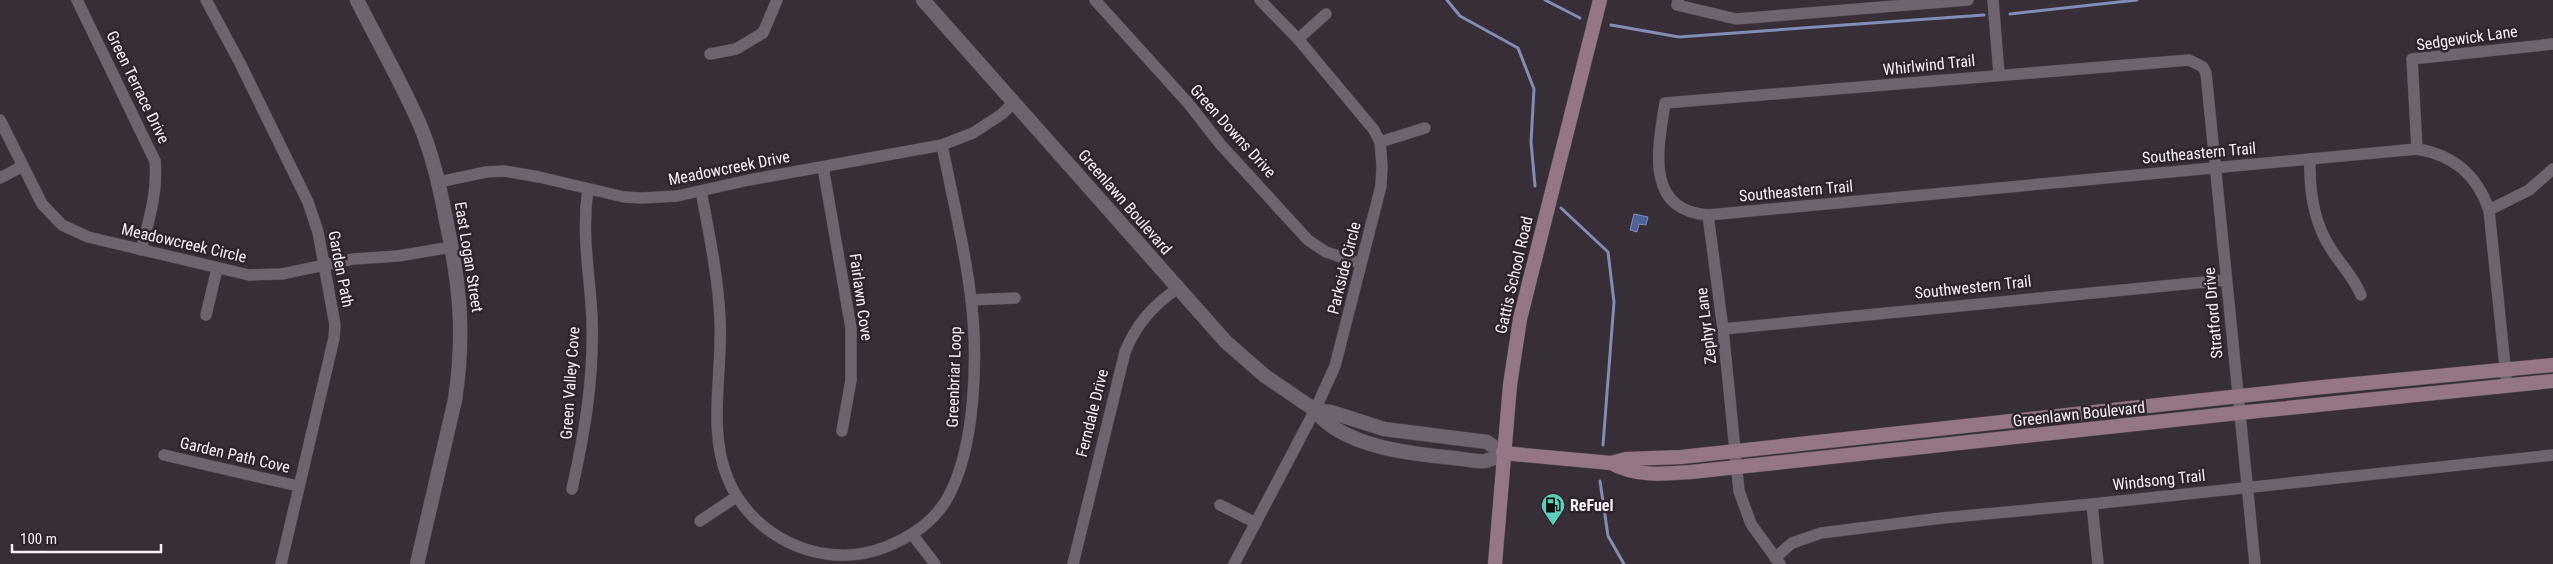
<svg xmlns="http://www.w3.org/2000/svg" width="2553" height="564" viewBox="0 0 2553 564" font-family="'Roboto Condensed',sans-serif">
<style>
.water{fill:#4e6297;stroke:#818db4}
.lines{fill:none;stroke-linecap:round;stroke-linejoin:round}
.stream{stroke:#818db4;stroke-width:3}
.minor-casing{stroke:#534a53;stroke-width:12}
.tertiary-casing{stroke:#534a53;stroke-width:15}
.secondary-casing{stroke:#534a53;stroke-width:15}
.minor{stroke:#6f636f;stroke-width:11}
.tertiary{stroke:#6f636f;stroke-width:14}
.secondary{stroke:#957687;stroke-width:14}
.labels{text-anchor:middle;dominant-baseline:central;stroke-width:5;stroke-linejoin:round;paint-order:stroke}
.street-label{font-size:16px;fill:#f7f0f7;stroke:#2e242e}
.poi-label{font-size:16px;font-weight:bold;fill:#f7f0f7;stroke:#2e242e;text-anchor:start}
</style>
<rect width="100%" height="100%" fill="#382e38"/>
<!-- water -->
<path class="water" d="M1634,214l14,3 -2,8 -7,-1 -2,8 -7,-2z"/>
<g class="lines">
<!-- stream -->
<g class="stream">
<path d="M1447,0l13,16 58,32 16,41 -3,53 4,44"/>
<path d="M1545,0l35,18"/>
<path d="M2010,14l127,-14"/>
<path d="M1611,25l68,12 305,-22"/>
<path d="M1561,208l47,44 6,50 -11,143"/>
<path d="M1600,481l8,55 16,28"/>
</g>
<!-- minor casing -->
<g class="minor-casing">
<g id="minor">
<path d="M77,0l78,161c3,31 -6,59 -14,89"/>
<path d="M206,0l34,63 68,139 10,30 17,93 -1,13 -53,226"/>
<path d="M1095,0l93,103 33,42 87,95 18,12 34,11"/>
<path d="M1678,0l-1,5 59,14 232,-19"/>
<path d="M1993,0l6,74"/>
<path d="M1298,39l28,-25"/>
<path d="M710,54l26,-5 27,-16 14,-33"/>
<path d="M0,120l42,84 20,21 26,12 161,38 33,-1 71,-15 45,-3 54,-9"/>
<path d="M1380,142l45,-14"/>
<path d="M2417,149l-5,-90 141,-15"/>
<path d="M2310,159c-1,32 3,63 21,90 10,16 22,27 30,46"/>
<path d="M823,167l28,161v52l-9,51"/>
<path d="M0,178l23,-12"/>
<path d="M439,182l47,-10 18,-1 35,6 85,20 18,1 35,-2 72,-16 193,-35 31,-12 29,-19 12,-12"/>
<path d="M701,191c8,42 17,85 19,128 3,52 -13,111 8,160 17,41 56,69 99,75 27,4 52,-2 76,-15 17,-9 34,-23 44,-40 29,-51 31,-143 24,-200 -6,-52 -19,-103 -29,-154"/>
<path d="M2489,210l40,-20 24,-21"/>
<path d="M1708,215l15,114 16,162 12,33 29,40"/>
<path d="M971,300l44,-2"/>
<path d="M206,315l11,-46"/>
<path d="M1723,329l503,-49"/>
<path d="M164,455l134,31"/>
<path d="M572,489c13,-57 22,-112 20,-170 -2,-46 -11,-84 -4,-130"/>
<path d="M2092,504l6,60"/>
<path d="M1220,505l36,18"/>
<path d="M700,521l36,-24"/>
<path d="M912,534l23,30"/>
<path d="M1775,558l17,-15 29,-10 121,-15 150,-14 461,-49"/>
<path d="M1073,564l52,-212c11,-28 28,-47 52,-63"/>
<path d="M1234,564l81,-154 20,-44 46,-180 1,-20 -2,-24 -6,-12 -76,-91 -38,-39"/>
<path d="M2255,564l-49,-491 -3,-6 -14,-7 -524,43c-7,45 -21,107 43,112 236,-22 473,-44 709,-66 37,6 60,26 72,61l18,176"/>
</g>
</g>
<!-- tertiary casing -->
<g class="tertiary-casing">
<g id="tertiary">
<path d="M357,0c21,42 45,83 63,125 13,31 20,62 26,95 14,65 19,114 9,180l-38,164"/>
<path d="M923,0l303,342 39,34 50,34c27,37 97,44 139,48 10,1 22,4 31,3 6,-1 13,-5 18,-8"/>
<path d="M1315,410l16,2 53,17 103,13 16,11"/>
</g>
</g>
<!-- secondary casing -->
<g class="secondary-casing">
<g id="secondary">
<path d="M1503,453l108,10 15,-4 55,-2 632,-69 240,-23"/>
<path d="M1611,463c25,14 53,11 80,9l547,-59 315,-32"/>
<path d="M1495,564l15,-179 10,-66 80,-319"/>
</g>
</g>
<!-- minor -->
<use href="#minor" class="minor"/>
<!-- tertiary -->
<use href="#tertiary" class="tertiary"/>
<!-- secondary -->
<use href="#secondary" class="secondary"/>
</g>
<!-- icons -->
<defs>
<g id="fuel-pin" transform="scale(1.25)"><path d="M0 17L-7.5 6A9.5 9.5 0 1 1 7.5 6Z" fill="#5dceb9" stroke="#2e242e"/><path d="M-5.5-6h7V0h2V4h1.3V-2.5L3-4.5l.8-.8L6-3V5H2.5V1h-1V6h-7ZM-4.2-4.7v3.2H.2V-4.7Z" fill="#111"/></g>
</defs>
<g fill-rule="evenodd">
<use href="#fuel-pin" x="1553" y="505"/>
</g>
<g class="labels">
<!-- street labels -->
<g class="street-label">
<text transform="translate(2467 38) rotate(-8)">Sedgewick Lane</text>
<text transform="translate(1929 65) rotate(-6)">Whirlwind Trail</text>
<text transform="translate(138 87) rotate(64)">Green Terrace Drive</text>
<text transform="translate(1233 131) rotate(48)">Green Downs Drive</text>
<text transform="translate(2199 153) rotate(-5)">Southeastern Trail</text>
<text transform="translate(729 168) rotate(-11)">Meadowcreek Drive</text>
<text transform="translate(1796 191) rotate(-5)">Southeastern Trail</text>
<text transform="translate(1125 202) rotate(49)">Greenlawn Boulevard</text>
<text transform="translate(184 243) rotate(13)">Meadowcreek Circle</text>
<text transform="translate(469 257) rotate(81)">East Logan Street</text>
<text transform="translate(1344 268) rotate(-76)">Parkside Circle</text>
<text transform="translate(341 269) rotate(79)">Garden Path</text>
<text transform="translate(1514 275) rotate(-77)">Gattis School Road</text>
<text transform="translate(1973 287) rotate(-6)">Southwestern Trail</text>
<text transform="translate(861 297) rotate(82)">Fairlawn Cove</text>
<text transform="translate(2213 313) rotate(-95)">Stratford Drive</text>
<text transform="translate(1706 326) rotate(-97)">Zephyr Lane</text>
<text transform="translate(954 377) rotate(-88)">Greenbriar Loop</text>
<text transform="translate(570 383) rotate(-86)">Green Valley Cove</text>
<text transform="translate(1092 413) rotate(-76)">Ferndale Drive</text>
<text transform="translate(2079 414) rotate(-6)">Greenlawn Boulevard</text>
<text transform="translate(235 455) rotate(13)">Garden Path Cove</text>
<text transform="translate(2159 480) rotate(-6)">Windsong Trail</text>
</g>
<!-- poi labels -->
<g class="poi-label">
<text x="1570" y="505">ReFuel</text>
</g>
</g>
<!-- scale -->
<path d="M12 544v8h149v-8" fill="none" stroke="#f7f0f7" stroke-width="2.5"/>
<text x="20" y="544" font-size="15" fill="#f7f0f7" stroke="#2e242e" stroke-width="4" paint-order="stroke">100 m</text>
</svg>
